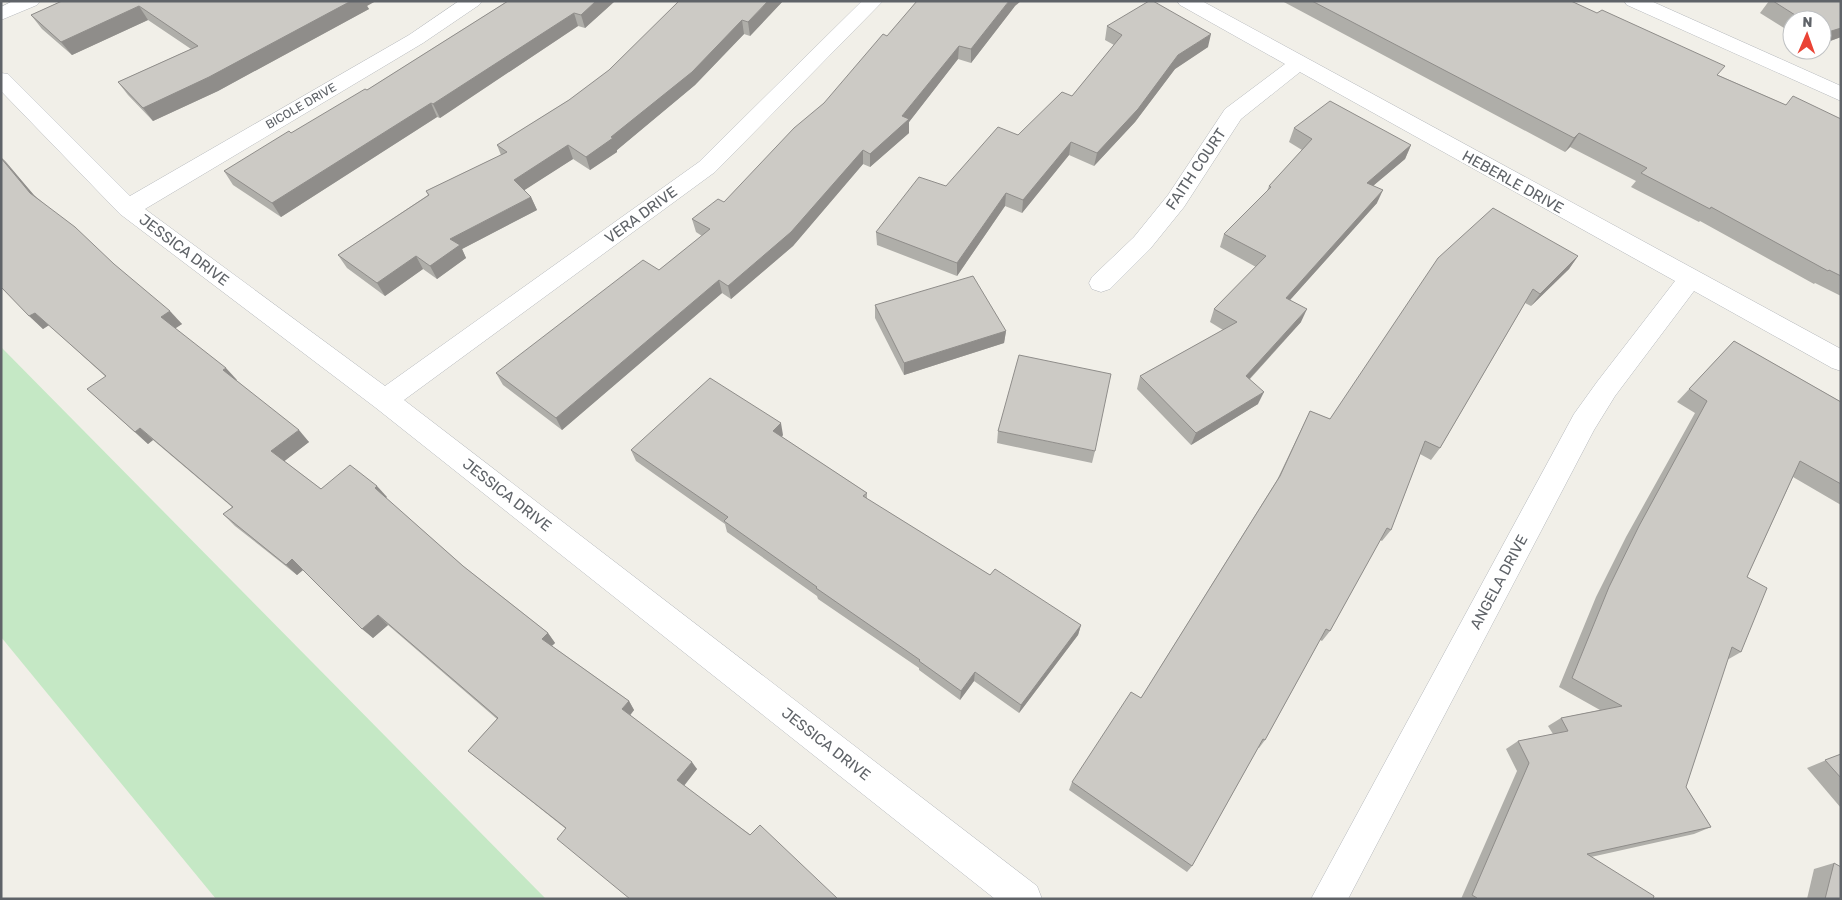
<svg xmlns="http://www.w3.org/2000/svg" width="1842" height="900" viewBox="0 0 1842 900" font-family="Rubik,sans-serif">
<style>
.green{fill:#c5e8c5}
.lines{fill:none;stroke-linecap:round;stroke-linejoin:round}
.street-casing{stroke:#b5b8bc;stroke-width:1}
.street{fill:#fff;fill-rule:evenodd}
.wall{fill:#afaea9}
.shaded-wall{fill:#8f8d8a}
.building{fill:#cccac5;stroke:#8f8d8a}
.labels{text-anchor:middle;dominant-baseline:central;stroke-width:4.5;stroke-linejoin:round;paint-order:stroke}
.far-street-label{font-size:12px;fill:#5f6368;stroke:#fff}
.street-label{font-size:15px;fill:#5f6368;stroke:#fff}
</style>
<rect width="100%" height="100%" fill="#f1efe8"/>
<!-- green -->
<path class="green" d="M1,347l545,552h-330l-215,-262z"/>
<g class="lines">
<!-- street casing -->
<g class="street-casing">
<g id="street">
<path d="M13,1h27l-3,4 -36,15v-13z"/>
<path d="M459,1h23l-3,4 -56,38 -278,166 240,177 314,-224 163,-161h21l-168,171 -311,228 633,486 5,13h-47l-619,-491 -256,-194 -119,-123v-18l7,1 122,122 279,-161z"/>
<path d="M1177,1h25l639,348v22l-9,-3 -138,-77 -79,105 -21,34 -246,469h-37l263,-485 23,-32 78,-101 -375,-209 -59,47 -57,88 -34,42 -40,40 -9,3 -9,-3 -3,-6 3,-6 42,-40 34,-42 57,-86 60,-45 -105,-59z"/>
<path d="M1624,1h27l190,85v15l-214,-96z"/>
</g>
</g>
<!-- street -->
<use href="#street" class="street"/>
</g>
<!-- wall -->
<g class="wall">
<path d="M62,1l305,5 2,3 -151,82 -65,30 -25,-26 -10,-13 73,-33 -43,-29 -76,35 -30,-26 -11,-14z"/>
<path d="M508,1h107l-30,27 -7,-2 -138,92 -3,-1 -156,100 -48,-32 -9,-14 143,-81z"/>
<path d="M783,1l-33,35 -6,-2 -49,51 -78,65v2l-27,18 -17,-11 -49,31 7,7 6,13 -75,39 4,9 -29,21 -14,-10 -38,27 -38,-28 -9,-13 90,-60 -2,-4 75,-36 -4,-10 72,-45z"/>
<path d="M1282,1h289l147,74 68,30 55,14v177l-26,-13 -1,1 -114,-63 -1,1 -68,-35 5,-6 -66,-34 -5,5z"/>
<path d="M1769,1h72v36l-19,7v-24h-30v13l-32,-20z"/>
<path d="M1015,6l-44,57 -13,-4 -49,63v11l-39,34 -7,-3 -70,82 -62,53 -9,-6 -160,137 -59,-45 -7,-12 163,-103 43,-34 -6,-4 -4,-13 32,-17 100,-99z"/>
<path d="M1107,26l101,21 -33,22 -40,53 -41,44 -25,-11 -47,58 -17,-7 -48,70 -80,-31 -1,-13 70,-46 126,-90 42,-51 -9,-5z"/>
<path d="M1294,128l117,17 -6,14 -31,26 3,18 -87,97 11,22 -51,57 8,25 -67,41 -54,-56 3,-13 83,-46 -13,-8 4,-13 42,-42 -36,-20 4,-13 43,-43 2,-5 33,-36 -13,-8z"/>
<path d="M1,157l33,38 148,129 -7,4 134,114 -25,19 37,28 66,8 -1,1 77,68 85,67 7,10 -3,3 77,55 5,9 -4,5 67,54 -13,17 154,113 -272,-70 -98,-78 29,-32 -109,-94 -15,13 -70,-68 -6,5 -62,-49 -12,-12 9,-7 -79,-67 -5,4 -61,-55 19,-12 -57,-52 -6,4 -42,-42z"/>
<path d="M1578,256l-9,13 -38,37 -6,-3 -85,145 -9,12 -11,-6 -29,76 -9,11 -2,-1 -50,91 -8,10 -2,-1 -55,100 -6,8h-1l-66,118 -5,6 -118,-82 3,-8 69,-84 136,-218 33,-69 20,8z"/>
<path d="M875,305l131,26 -2,12 -100,32 -29,-57z"/>
<path d="M1734,341l107,61v103l-48,-28 -46,100 -6,75 -14,8 -41,127 25,40 -17,7 -103,23 62,42h-192l56,-128 -11,-22 12,-8 35,-7 -5,-8 13,-8 39,-8 -41,-23 37,-90 30,-60 69,-124 -18,-11z"/>
<path d="M998,431l97,20 -3,12 -95,-20z"/>
<path d="M783,435l-1,2 85,56v6l123,76 91,50 -3,10 -59,78 -45,-32 -14,19 -41,-30v-2l-101,-69 -1,-3 -90,-64 -2,-8 -89,-63 -5,-11z"/>
<path d="M1841,754v54l-34,-40z"/>
<path d="M1834,863l7,36h-34l7,-30z"/>
</g>
<!-- shaded-wall -->
<g class="shaded-wall">
<path d="M351,1h25l-9,5 2,3 -151,82 -65,30 -10,-13z"/>
<path d="M596,1h19l-30,27 -4,-13z"/>
<path d="M768,1h15l-33,35 -2,-14z"/>
<path d="M1009,1h12l-6,5 -44,57v-14z"/>
<path d="M139,6l9,14 -76,35 -11,-13z"/>
<path d="M574,13l4,13 -138,92 -7,-14z"/>
<path d="M742,20l2,14 -49,51 -78,65v2l-27,18 -4,-13 25,-20z"/>
<path d="M1841,28v9l-19,7v-7l3,-4z"/>
<path d="M1211,34l-3,13 -33,22 -40,53 -41,44 3,-13 81,-98z"/>
<path d="M959,46l-1,13 -49,63v11l-39,34v-13l32,-38z"/>
<path d="M431,103l6,14 -156,100 -9,-14z"/>
<path d="M1579,133l-9,14 -5,5 9,-14z"/>
<path d="M1071,142l-2,13 -47,58 1,-13z"/>
<path d="M568,145l5,14 -53,34 -6,-13z"/>
<path d="M1411,145l-6,14 -44,37 6,-13z"/>
<path d="M863,150v14l-70,82 -62,53 -3,-13z"/>
<path d="M1,157l5,5 37,44 -13,-13z"/>
<path d="M1383,190l-6,13 -96,107 5,-12z"/>
<path d="M1006,193l-1,13 -48,70v-13z"/>
<path d="M531,197l6,13 -75,39 4,9 -29,21 -7,-13 20,-27z"/>
<path d="M416,256l7,13 -38,27 -8,-13z"/>
<path d="M1578,256l-9,13 -38,37 9,-12z"/>
<path d="M719,280l3,13 -160,137 -6,-12z"/>
<path d="M1307,309l-6,13 -60,66 5,-12z"/>
<path d="M170,311l12,13 -9,6 -12,-13z"/>
<path d="M35,313l14,12 -6,4 -14,-13z"/>
<path d="M1006,331l-2,12 -100,32v-12z"/>
<path d="M226,368l11,12 -3,2 -11,-12z"/>
<path d="M1264,392l-6,12 -67,41 5,-12z"/>
<path d="M781,423l2,12 -8,8 -2,-12z"/>
<path d="M140,428l13,12 -5,4 -13,-12z"/>
<path d="M299,430l10,12 -27,21 -11,-12z"/>
<path d="M377,486l10,11 -3,2 -9,-11z"/>
<path d="M292,559l11,11 -6,5 -11,-10z"/>
<path d="M378,615l10,10 -15,13 -11,-9z"/>
<path d="M1081,625l-3,10 -59,78 2,-8z"/>
<path d="M548,633l7,10 -6,5 -7,-9z"/>
<path d="M975,672l-1,9 -14,19 1,-9z"/>
<path d="M629,701l5,9 -6,8 -6,-9z"/>
<path d="M692,762l5,7 -15,19 -5,-8z"/>
</g>
<!-- building -->
<g class="building">
<path d="M62,1h289l-142,76 -66,31 -25,-26 80,-36 -59,-40 -78,36 -30,-27z"/>
<path d="M508,1h88l-15,14 -7,-2 -141,91 -2,-1 -159,100 -48,-32 65,-40 2,2 74,-44 2,1z"/>
<path d="M679,1h89l-20,21 -6,-2 -50,52 -81,65 2,1 -27,19 -18,-12 -54,35 17,17 -81,42 10,6 -30,21 -14,-10 -39,27 -39,-28 91,-60 -3,-4 81,-39 -10,-7 72,-45 40,-30z"/>
<path d="M917,1h92l-38,48 -12,-3 -57,70 7,3 -39,35 -7,-4 -72,82 -63,54 -9,-6 -163,138 -60,-45 147,-113 16,10 51,-41 -18,-10 26,-20 6,3 70,-74 30,-25 59,-69 4,2z"/>
<path d="M1149,1h4l58,33 -33,21 -40,54 -41,44 -26,-11 -48,58 -17,-7 -49,70 -81,-31 43,-55 27,9 52,-59 20,8 44,-43 10,4 50,-61 -15,-9z"/>
<path d="M1312,1h259l26,12 5,-3 123,56 -8,9 69,30 7,-9 48,23v157l-12,-6 -1,1 -117,-64 -1,2 -69,-36 6,-5 -68,-35 -5,5z"/>
<path d="M1773,1h68v27l-16,5 -3,-1v-12h-19z"/>
<path d="M1330,101l81,44 -44,38 16,7 -97,108 21,11 -61,67 18,16 -68,41 -56,-57 97,-54 -23,-13 52,-53 -42,-22 47,-47 -2,-1 43,-47 -18,-11z"/>
<path d="M1,158l29,35 45,34 39,37 56,47 -9,6 65,51 -3,2 76,60 -28,21 50,38 29,-24 27,21 -2,2 88,78 85,67 -6,6 87,62 -7,8 70,53 -15,18 73,55 10,-10 78,74h-208l-73,-60 9,-11 -98,-77 30,-33 -120,-103 -16,14 -70,-70 -6,6 -63,-51 10,-7 -93,-79 -5,4 -48,-43 19,-13 -71,-63 -6,3 -28,-29z"/>
<path d="M1493,208l85,48 -38,38 -7,-5 -93,159 -15,-7 -34,89 -4,-2 -57,103 -4,-2 -61,111 -2,-1 -71,127 -120,-84 59,-90 10,6 139,-222 30,-65 20,8 108,-161z"/>
<path d="M973,276l33,55 -102,32 -29,-58z"/>
<path d="M1734,341l107,61v82l-41,-23 -53,116 20,11 -26,64 -9,-5 -46,140 25,40 -124,27 67,42 -1,3h-176v-1l-5,-3 57,-132 -11,-22 50,-10 -7,-13 61,-12 -50,-28 37,-91 30,-61 68,-125 -18,-12z"/>
<path d="M1019,355l92,19 -16,77 -97,-20z"/>
<path d="M710,378l71,45 -8,8 94,62 -4,3 127,79 5,-6 86,56 -60,80 -46,-33 -14,19 -42,-30 1,-1 -104,-72 1,-1 -93,-66 4,-4 -97,-67z"/>
<path d="M1841,754v24l-16,-18z"/>
<path d="M1834,863l7,4v32h-16z"/>
</g>
<g class="labels">
<!-- far-street labels -->
<g class="far-street-label">
<text transform="translate(301 106) rotate(-30)">BICOLE DRIVE</text>
</g>
<!-- street labels -->
<g class="street-label">
<text transform="translate(1196 169) rotate(-56)">FAITH COURT</text>
<text transform="translate(1513 182) rotate(29)">HEBERLE DRIVE</text>
<text transform="translate(641 215) rotate(-36)">VERA DRIVE</text>
<text transform="translate(184 250) rotate(37)">JESSICA DRIVE</text>
<text transform="translate(507 495) rotate(38)">JESSICA DRIVE</text>
<text transform="translate(1499 582) rotate(-62)">ANGELA DRIVE</text>
<text transform="translate(826 744) rotate(38)">JESSICA DRIVE</text>
</g>
</g>
<!-- border -->
<rect width="1842" height="900" fill="none" stroke="#5f6368" stroke-width="5"/>
<!-- north arrow -->
<g transform="translate(1807 35) rotate(2)"><circle r="24" fill="#ffffff" stroke="#bfc1c3"/>
<path d="M0-4L9 19L0 12L-9 19Z" fill="#ea4335"/>
<text y="-8" font-size="14" font-weight="bold" text-anchor="middle" fill="#5f6368">N</text>
</g>
</svg>
